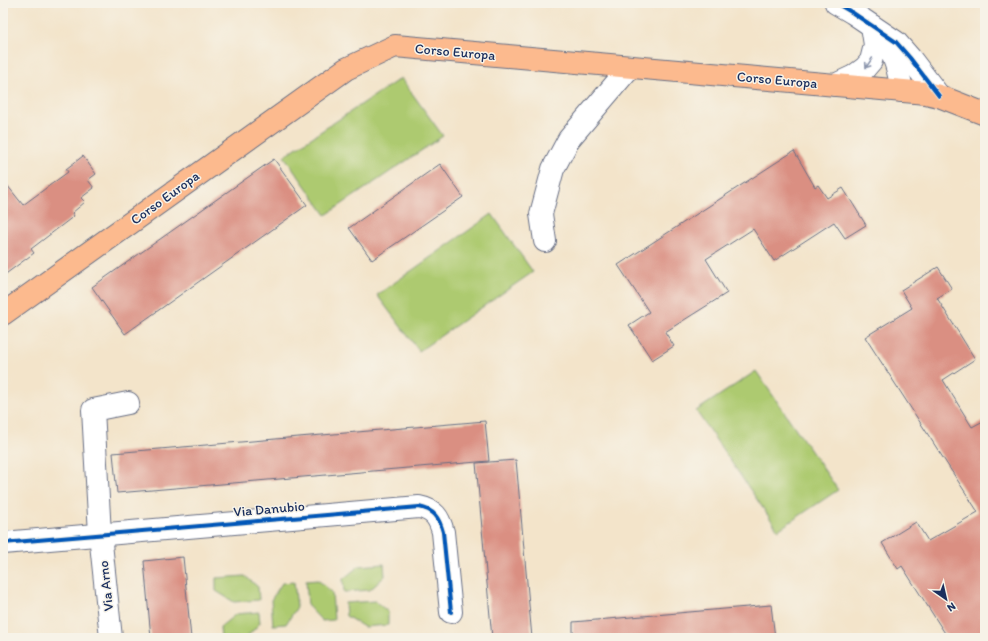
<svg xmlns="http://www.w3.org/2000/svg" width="988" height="641" viewBox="0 0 988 641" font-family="Itim,sans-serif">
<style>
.green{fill:#adca70;stroke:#647c67}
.building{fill:#da8f82}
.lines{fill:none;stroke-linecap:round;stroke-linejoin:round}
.minor-casing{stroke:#676e84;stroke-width:24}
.major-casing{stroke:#676e84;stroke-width:24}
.minor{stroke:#fff;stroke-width:22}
.major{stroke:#fcba8e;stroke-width:22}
.cycleway-casing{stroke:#f7f3e8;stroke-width:6}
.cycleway{stroke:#0057b8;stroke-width:4}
.oneway{stroke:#8d97ae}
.labels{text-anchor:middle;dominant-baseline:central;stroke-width:3;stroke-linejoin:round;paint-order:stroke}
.street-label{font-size:14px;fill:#1b2f5e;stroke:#f7f3e8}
</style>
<rect width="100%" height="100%" fill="#f7f3e8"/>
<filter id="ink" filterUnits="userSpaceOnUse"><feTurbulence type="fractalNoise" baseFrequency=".025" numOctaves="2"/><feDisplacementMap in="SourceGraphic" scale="8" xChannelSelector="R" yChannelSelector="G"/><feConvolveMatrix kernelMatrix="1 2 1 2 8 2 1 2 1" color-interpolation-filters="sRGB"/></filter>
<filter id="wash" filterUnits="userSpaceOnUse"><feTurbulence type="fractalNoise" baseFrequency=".012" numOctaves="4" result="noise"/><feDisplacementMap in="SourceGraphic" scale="16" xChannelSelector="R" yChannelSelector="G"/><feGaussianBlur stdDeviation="0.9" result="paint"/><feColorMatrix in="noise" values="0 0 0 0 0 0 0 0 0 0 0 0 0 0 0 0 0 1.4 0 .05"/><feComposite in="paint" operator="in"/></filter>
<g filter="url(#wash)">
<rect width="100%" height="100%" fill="#f3e4ca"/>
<!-- green -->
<g class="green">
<path d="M401,78l42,58 -117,79 -42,-59z"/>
<path d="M492,214l41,58 -114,79 -42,-56z"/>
<path d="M756,371l82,119 -60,40 -82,-119z"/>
<path d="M384,564l1,12 -15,14 -26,2 -1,-13 16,-13z"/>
<path d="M245,576l13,11 1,13 -25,2 -18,-11v-13z"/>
<path d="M318,580l14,12 2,28 -12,1 -14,-15 -2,-25z"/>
<path d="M294,582l3,25 -11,17 -13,1 -2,-25 11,-17z"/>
<path d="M375,601l13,11v13l-24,2 -18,-11 -1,-13z"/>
<path d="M259,612l1,11 -14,15h-25l-1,-11 16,-13z"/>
</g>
<g id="blocks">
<!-- building -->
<g class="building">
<path d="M794,151l21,36 3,-2 9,13 16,-10 23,37 -21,13 -11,-16 -60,39 -21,-32 -47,30 21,34 -62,39 9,14 -22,14 -23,-35 20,-13 -31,-47z"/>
<path d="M83,156l13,18 -8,6 6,8 -13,10 4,4 -13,11 2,3 -43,33 3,4 -31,23v-96l20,25 45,-33 -2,-3z"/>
<path d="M274,159l33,46 -182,129 -33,-47z"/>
<path d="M440,164l23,33 -91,63 -23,-32z"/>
<path d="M938,267l14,22 -15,9 38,61 -32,21 29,47 13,-7v218h-37l-46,-72 -4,3 -16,-26 34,-21 12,19 50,-29 -113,-175 47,-29 -11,-18z"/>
<path d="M485,421l4,40 -372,32 -4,-40z"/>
<path d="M516,460l16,178h-40l-16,-175z"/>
<path d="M183,557l8,81h-40l-7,-77z"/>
<path d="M771,605l4,33h-202v-16z"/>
</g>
</g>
</g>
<g filter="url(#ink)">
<use href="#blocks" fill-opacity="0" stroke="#676e84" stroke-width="1"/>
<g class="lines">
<!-- minor casing -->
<g class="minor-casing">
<g id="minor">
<path d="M836,3l17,10 43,29 14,16 29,38"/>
<path d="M883,39c12,15 16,34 19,52"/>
<path d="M835,85l19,-9 11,-8 6,-7 4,-16 -3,-19"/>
<path d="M545,241l-4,-27 12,-45 16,-30 61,-72"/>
<path d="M3,543l416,-36c15,3 20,10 24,25l8,80"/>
<path d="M111,638l-11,-104 -7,-124 35,-7"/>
</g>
</g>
<!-- major casing -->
<g class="major-casing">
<path id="major" d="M3,314l343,-245 49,-23 531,47 13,3 46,18"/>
</g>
<!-- minor -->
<use href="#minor" class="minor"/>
<!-- major -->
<use href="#major" class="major"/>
<!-- cycleway casing -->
<g class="cycleway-casing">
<g id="cycleway">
<path d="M836,3l17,10 43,29 14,16 29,38"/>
<path d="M3,543l416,-36c15,3 20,10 24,25l8,80"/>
</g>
</g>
<!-- cycleway -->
<use href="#cycleway" class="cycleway"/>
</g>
<!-- one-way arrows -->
<defs><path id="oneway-shaft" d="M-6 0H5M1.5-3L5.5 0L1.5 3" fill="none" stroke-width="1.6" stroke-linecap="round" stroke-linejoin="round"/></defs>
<use class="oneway" href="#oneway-shaft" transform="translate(869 63) rotate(124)"/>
</g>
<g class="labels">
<!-- street labels -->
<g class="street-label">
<text transform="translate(455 52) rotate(5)">Corso Europa</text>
<text transform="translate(777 80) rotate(5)">Corso Europa</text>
<text transform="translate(165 198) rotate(-36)">Corso Europa</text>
<text transform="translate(269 509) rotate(-5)">Via Danubio</text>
<text transform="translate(106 586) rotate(-96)">Via Arno</text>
</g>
</g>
<!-- margin -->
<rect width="988" height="641" fill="none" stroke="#f7f3e8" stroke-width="16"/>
<!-- north arrow -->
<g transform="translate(946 599) rotate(146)" stroke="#f7f3e8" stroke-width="3" paint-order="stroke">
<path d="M0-3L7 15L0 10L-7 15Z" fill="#1b2f5e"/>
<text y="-6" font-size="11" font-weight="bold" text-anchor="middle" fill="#1b2f5e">N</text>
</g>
</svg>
